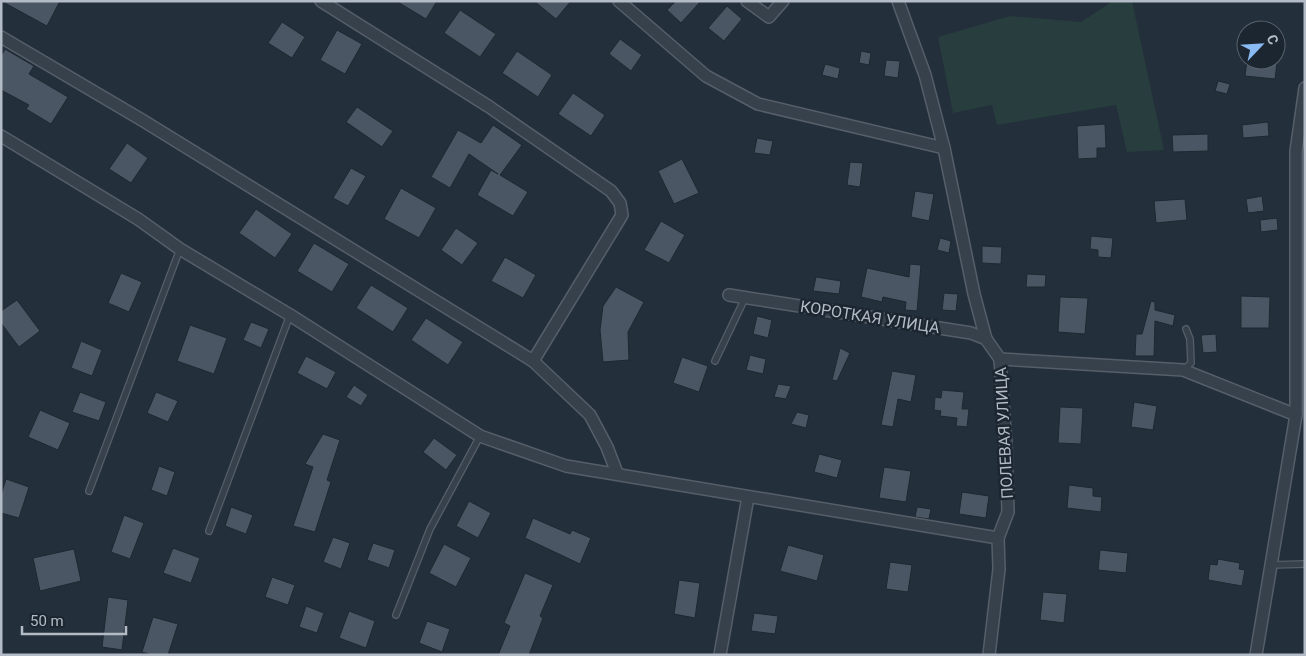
<svg xmlns="http://www.w3.org/2000/svg" width="1306" height="656" viewBox="0 0 1306 656" font-family="Roboto,sans-serif">
<style>
.green{fill:#283e3e}
.building{fill:#4a5663;stroke:#1e2832}
.lines{fill:none;stroke-linecap:round;stroke-linejoin:round}
.service-casing{stroke:#555e69;stroke-width:8}
.minor-casing{stroke:#555e69;stroke-width:14}
.service{stroke:#37414b;stroke-width:5.5}
.minor{stroke:#37414b;stroke-width:11}
.labels{text-anchor:middle;dominant-baseline:central;stroke-width:5;stroke-linejoin:round;paint-order:stroke}
.street-label{font-size:16px;fill:#b2bbc6;stroke:#1c2630}
</style>
<rect width="100%" height="100%" fill="#232f3a"/>
<!-- green -->
<path class="green" d="M1113,1h19l32,149 -37,2 -11,-47 -119,20 -5,-20 -39,8 -15,-76 72,-21 71,6z"/>
<!-- building -->
<g class="building">
<path d="M1,1h59l-13,25z"/>
<path d="M396,1h41l-11,18z"/>
<path d="M534,1h37l-15,18z"/>
<path d="M676,1h25l-20,22 -14,-13z"/>
<path d="M727,6l15,13 -18,22 -16,-13z"/>
<path d="M460,10l36,24 -16,23 -36,-24z"/>
<path d="M282,22l23,15 -13,21 -24,-15z"/>
<path d="M337,30l25,14 -17,30 -25,-14z"/>
<path d="M620,39l22,16 -11,16 -22,-17z"/>
<path d="M5,49l29,17 -5,8 39,23 -17,27 -25,-15 3,-4 -28,-15v-34z"/>
<path d="M517,51l35,24 -14,22 -36,-24z"/>
<path d="M861,51l10,2 -2,12 -10,-2z"/>
<path d="M886,60l14,1 -2,17 -14,-2z"/>
<path d="M1247,60l30,3 -2,16 -30,-3z"/>
<path d="M825,64l15,4 -2,11 -16,-4z"/>
<path d="M1218,81l12,3 -3,10 -12,-3z"/>
<path d="M573,93l32,22 -14,21 -33,-22z"/>
<path d="M357,107l36,24 -11,16 -36,-25z"/>
<path d="M1268,122l1,14 -26,2 -1,-13z"/>
<path d="M1105,124l1,24h-9v10l-19,1 -1,-33z"/>
<path d="M493,125l29,20 -22,30 28,17 -15,24 -36,-21 14,-25 7,4 -29,-20 -19,34 -19,-11 27,-47 23,13z"/>
<path d="M1208,134v17l-35,1 -1,-17z"/>
<path d="M757,138l16,3 -3,14 -16,-2z"/>
<path d="M127,143l21,15 -17,25 -22,-14z"/>
<path d="M682,159l17,34 -25,11 -16,-33z"/>
<path d="M850,162l13,1 -3,24 -13,-2z"/>
<path d="M351,168l15,8 -18,30 -15,-8z"/>
<path d="M401,188l35,20 -17,30 -35,-19z"/>
<path d="M915,191l19,3 -5,27 -18,-4z"/>
<path d="M1262,196l2,15 -16,2 -2,-14z"/>
<path d="M1185,199l2,21 -31,3 -2,-22z"/>
<path d="M256,209l36,25 -17,24 -36,-25z"/>
<path d="M1277,218l1,12 -17,2 -1,-12z"/>
<path d="M661,221l24,14 -16,28 -25,-13z"/>
<path d="M456,228l22,15 -16,22 -21,-15z"/>
<path d="M1091,236l22,2 -2,20 -13,-1v-7l-8,-1z"/>
<path d="M940,238l11,3 -2,12 -12,-3z"/>
<path d="M314,243l35,21 -17,28 -35,-21z"/>
<path d="M982,246l20,1 -1,17 -19,-1z"/>
<path d="M505,257l31,18 -13,23 -32,-17z"/>
<path d="M910,264l11,1 -4,46 -12,-1 1,-8 -23,-5 -1,5 -21,-5 6,-29 42,9z"/>
<path d="M121,273l21,9 -13,30 -21,-9z"/>
<path d="M1027,274l19,1 -1,12h-19z"/>
<path d="M816,277l25,4 -2,13 -26,-3z"/>
<path d="M371,285l37,23 -15,24 -37,-24z"/>
<path d="M616,287l28,15 -16,30 1,28 -26,2 -3,-32 3,-24z"/>
<path d="M944,293l14,1 -2,17 -14,-1z"/>
<path d="M1241,296l29,1 -1,31h-28z"/>
<path d="M1060,297l28,1 -3,36 -27,-2z"/>
<path d="M17,300l23,31 -21,16 -18,-24v-12z"/>
<path d="M1151,301l4,1v8l20,5 -2,11 -18,-5 -1,35h-19l1,-22h6z"/>
<path d="M757,316l15,4 -4,18 -15,-4z"/>
<path d="M426,318l37,24 -15,23 -37,-25z"/>
<path d="M251,322l18,7 -8,19 -18,-8z"/>
<path d="M190,325l37,13 -13,36 -37,-13z"/>
<path d="M1216,334l1,18 -14,1 -2,-18z"/>
<path d="M81,341l21,9 -10,26 -21,-8z"/>
<path d="M840,348l10,5 -13,28 -5,-1z"/>
<path d="M750,355l16,4 -3,15 -17,-4z"/>
<path d="M306,356l30,16 -9,17 -30,-16z"/>
<path d="M682,357l26,9 -9,26 -26,-9z"/>
<path d="M892,371l24,4 -5,27 -13,-3 -5,28 -12,-2z"/>
<path d="M778,384l13,2 -5,13 -12,-2z"/>
<path d="M354,385l14,10 -7,11 -15,-9z"/>
<path d="M942,390l22,2 -2,17h7l-2,18 -11,-1 1,-8 -17,-2 1,-5 -7,-1 1,-13 6,1z"/>
<path d="M80,392l26,10 -7,19 -27,-9z"/>
<path d="M156,392l22,9 -10,21 -21,-9z"/>
<path d="M1134,402l23,4 -4,24 -22,-3z"/>
<path d="M1060,407l23,1 -2,36 -23,-1z"/>
<path d="M40,410l30,13 -12,27 -30,-13z"/>
<path d="M797,412l12,3 -3,13 -15,-4z"/>
<path d="M323,434l17,6 -13,40 4,2 -16,50 -22,-6 20,-59 -8,-3z"/>
<path d="M434,438l23,17 -11,15 -23,-18z"/>
<path d="M819,454l23,6 -5,18 -23,-6z"/>
<path d="M159,466l16,6 -8,24 -16,-6z"/>
<path d="M884,467l27,4 -5,31 -27,-4z"/>
<path d="M6,479l23,8 -10,31 -18,-5v-18z"/>
<path d="M1069,485l24,3v8l9,1 -1,15 -34,-4z"/>
<path d="M962,492l27,4 -3,22 -27,-4z"/>
<path d="M469,501l22,12 -13,25 -22,-12z"/>
<path d="M231,507l22,8 -7,19 -21,-8z"/>
<path d="M917,507l14,2 -2,10 -14,-2z"/>
<path d="M124,515l20,8 -14,36 -19,-7z"/>
<path d="M533,518l37,16 2,-4 19,8 -11,26 -55,-26z"/>
<path d="M333,537l17,6 -9,26 -18,-7z"/>
<path d="M373,543l22,7 -6,18 -22,-8z"/>
<path d="M444,544l27,14 -15,29 -27,-14z"/>
<path d="M788,545l36,10 -7,26 -37,-10z"/>
<path d="M173,548l27,10 -9,25 -28,-10z"/>
<path d="M74,549l7,32 -41,10 -7,-33z"/>
<path d="M1100,550l28,3 -2,20 -28,-3z"/>
<path d="M1218,559l22,4 -1,6 6,1 -3,16 -34,-6 2,-16 7,1z"/>
<path d="M890,562l22,3 -4,27 -22,-3z"/>
<path d="M525,573l28,12 -13,31 3,2 -14,37h-31l12,-29 -6,-3z"/>
<path d="M272,577l23,8 -7,20 -23,-8z"/>
<path d="M679,580l21,3 -5,35 -21,-4z"/>
<path d="M1043,592l24,2 -3,29 -24,-3z"/>
<path d="M108,597l20,3 -6,50 -20,-3z"/>
<path d="M306,606l18,7 -7,20 -18,-6z"/>
<path d="M349,611l26,10 -9,27 -27,-10z"/>
<path d="M754,613l24,3 -3,18 -24,-3z"/>
<path d="M153,617l25,7 -10,31h-16l-10,-3z"/>
<path d="M427,621l23,8 -8,23 -23,-9z"/>
</g>
<g class="lines">
<!-- service casing -->
<g class="service-casing">
<g id="service">
<path d="M715,361l30,-63"/>
<path d="M1183,370l8,-7 -1,-24 -4,-10"/>
<path d="M89,491l91,-242"/>
<path d="M209,531l81,-216"/>
<path d="M1271,565l34,-1"/>
<path d="M396,615l34,-86 50,-93"/>
</g>
</g>
<!-- minor casing -->
<g class="minor-casing">
<g id="minor">
<path d="M321,1l167,105 123,85 9,12 2,12 -89,146"/>
<path d="M619,1l87,75 52,28 186,44"/>
<path d="M747,1l22,16 14,-16"/>
<path d="M898,1l27,74 19,73 30,146 12,45"/>
<path d="M1,37l141,83 391,241 57,54 17,32 10,26"/>
<path d="M1,136l137,83 42,30 110,66 190,121 86,30 432,72"/>
<path d="M729,295l242,38 15,6 14,20"/>
<path d="M1000,359l183,11 113,45"/>
<path d="M720,655l28,-158"/>
<path d="M989,655l10,-86 -1,-31 10,-26 -2,-67 -6,-86"/>
<path d="M1256,655l40,-240v-264l9,-63"/>
</g>
</g>
<!-- service -->
<use href="#service" class="service"/>
<!-- minor -->
<use href="#minor" class="minor"/>
</g>
<g class="labels">
<!-- street labels -->
<g class="street-label">
<text transform="translate(870 317) rotate(9)">КОРОТКАЯ УЛИЦА</text>
<text transform="translate(1004 433) rotate(-93)">ПОЛЕВАЯ УЛИЦА</text>
</g>
</g>
<!-- border -->
<rect width="1306" height="656" fill="none" stroke="#b2bbc6" stroke-width="5"/>
<!-- north arrow -->
<g transform="translate(1261 45) rotate(65)"><circle r="24" fill="#1c2630" stroke="#58626c"/>
<path d="M0-4L9 19L0 12L-9 19Z" fill="#8abaf4"/>
<text y="-8" font-size="14" font-weight="bold" text-anchor="middle" fill="#b2bbc6">С</text>
</g>
<!-- scale -->
<path d="M22 626v8h104v-8" fill="none" stroke="#b2bbc6" stroke-width="2.5"/>
<text x="30" y="626" font-size="15" fill="#b2bbc6" stroke="#1c2630" stroke-width="4" paint-order="stroke">50 m</text>
</svg>
